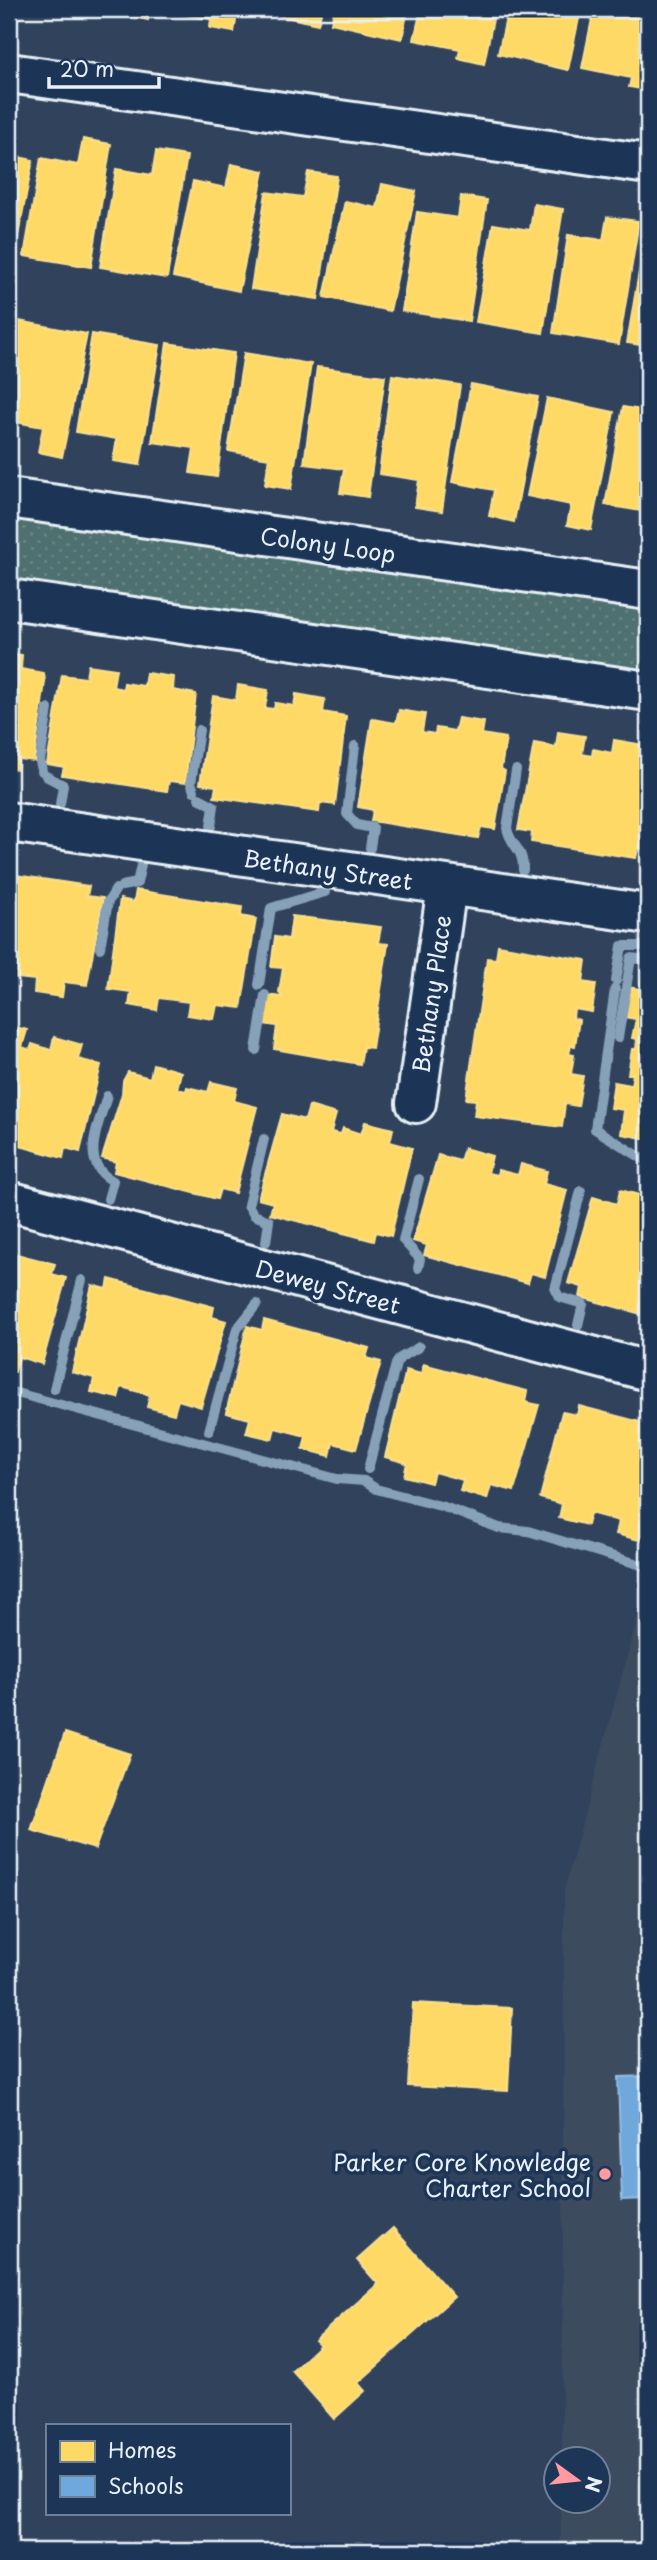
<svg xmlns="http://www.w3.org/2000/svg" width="657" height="2560" viewBox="0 0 657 2560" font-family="'Playpen Sans',sans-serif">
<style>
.built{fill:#3d4b5f}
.grass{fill:url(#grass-dots);stroke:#9cb0b4;stroke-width:2}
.homes{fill:#ffd966;stroke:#f8e092;stroke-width:2}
.schools{fill:#6fa8dc;stroke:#93bee4;stroke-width:2}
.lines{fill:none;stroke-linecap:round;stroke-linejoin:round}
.stream{stroke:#87a1b8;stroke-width:10}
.minor-casing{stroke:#e8f1f8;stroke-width:44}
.minor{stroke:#1d3557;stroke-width:38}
.poi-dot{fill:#ff9aa2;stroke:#1d3557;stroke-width:2.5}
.labels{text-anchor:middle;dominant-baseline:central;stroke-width:7;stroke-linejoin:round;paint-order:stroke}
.street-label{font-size:23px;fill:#e8f1f8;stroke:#1d3557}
.poi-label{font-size:23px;fill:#e8f1f8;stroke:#1d3557;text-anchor:end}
</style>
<defs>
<pattern id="grass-dots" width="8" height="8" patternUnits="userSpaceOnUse" patternTransform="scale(1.75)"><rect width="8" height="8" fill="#50706f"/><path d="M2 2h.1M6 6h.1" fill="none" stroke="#698584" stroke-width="1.8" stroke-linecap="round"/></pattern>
</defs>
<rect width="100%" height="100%" fill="#30425c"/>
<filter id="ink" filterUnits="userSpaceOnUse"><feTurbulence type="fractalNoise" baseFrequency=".0143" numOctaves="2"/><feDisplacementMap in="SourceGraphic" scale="14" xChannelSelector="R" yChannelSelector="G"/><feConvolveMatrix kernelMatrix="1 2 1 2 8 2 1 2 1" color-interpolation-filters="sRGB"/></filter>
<g filter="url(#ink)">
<!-- built -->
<path class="built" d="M648,1579v972h-92l5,-13v-37l37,-1v-42h-36l2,-568z"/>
<!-- grass -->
<path class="grass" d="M9,513l639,92v69l-639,-91z"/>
<!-- homes -->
<g class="homes">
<path d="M123,9h27l-2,11 -27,-6z"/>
<path d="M164,9h74l-4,23 -24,-4 1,-9 -48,-7z"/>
<path d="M248,9h74l-4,15z"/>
<path d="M334,9h74l-6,30 -71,-16z"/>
<path d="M421,9h74l-11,55 -26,-6 2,-9 -46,-9z"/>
<path d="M508,9h73l-13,61 -70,-16z"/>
<path d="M594,9h54v81l-19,-3 2,-9 -49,-10z"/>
<path d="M83,139l28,5 -20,123 -67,-11 17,-98 37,7z"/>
<path d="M156,151l31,5 -20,122 -67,-11 16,-98 36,6z"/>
<path d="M9,155l24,5 -19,96 -5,-1z"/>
<path d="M231,164l33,7 -25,120 -66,-14 20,-96 33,7z"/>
<path d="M308,172l29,4 -19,123 -67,-10 15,-97 37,5z"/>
<path d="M382,184l34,7 -26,120 -66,-14 21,-96 32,7z"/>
<path d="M461,196l26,4 -18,121 -67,-10 15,-99 41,6z"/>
<path d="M534,204l29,5 -20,124 -67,-11 17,-98 37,6z"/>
<path d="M607,217l32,4 -20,123 -66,-11 15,-98 35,5z"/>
<path d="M643,248h5v98l-21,-3z"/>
<path d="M19,321l68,13 -25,123 -24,-5 5,-25 -34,-6v-48z"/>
<path d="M92,334l68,11 -20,120 -27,-4 4,-22 -41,-7z"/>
<path d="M167,343l67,10 -17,124 -27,-4 4,-25 -42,-6z"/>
<path d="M244,353l67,11 -20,125 -26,-4 4,-27 -41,-7z"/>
<path d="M317,367l68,9 -17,121 -28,-4 4,-24 -40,-5z"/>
<path d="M392,375l68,10 -18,126 -27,-4 4,-27 -40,-6z"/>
<path d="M471,384l67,13 -24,125 -25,-6 5,-26 -42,-8z"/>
<path d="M547,398l67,14 -23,118 -24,-5 4,-20 -44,-9z"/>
<path d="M623,407l25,4v129l-6,-1 5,-27 -42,-7z"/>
<path d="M9,653l13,2 -1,14 23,4 1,9 -11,79 -16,-2 -1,10 -8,-1z"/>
<path d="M88,665l28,4 -3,18 10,2 1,-6 20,3 2,-13 28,4 -1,13 23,4 -11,89 -16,-2 -2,10 -105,-16 2,-8 -17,-3 15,-89 24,3z"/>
<path d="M238,685l30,5 -3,18 9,1 1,-6 19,3 2,-12 29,5 -2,13 23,4 -11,89 -15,-2 -1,9 -105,-15 2,-11 -16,-2 13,-88 23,4z"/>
<path d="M399,710l26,4 -3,18 13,2 1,-6 19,3 3,-13 26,4 -2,12 24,4 -5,31 4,2 -10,58 -14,-2 -3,11 -107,-17 2,-11 -15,-3 14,-88 24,4z"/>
<path d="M558,732l27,4 -3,18 10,2 1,-7 19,4 2,-13 30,5 -2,13 6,1v91l-10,-2 -2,10 -105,-16 1,-10 -14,-2 16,-87 22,4z"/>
<path d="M9,874l80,12 -2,10 16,2 -16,87 -23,-3 -2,15 -28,-4 1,-13 -26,-3z"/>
<path d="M136,890l106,17 -1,9 15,3 -15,89 -24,-3 -3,14 -27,-4 2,-13 -30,-4 -2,12 -28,-5 2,-13 -23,-3 12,-90 14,3z"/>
<path d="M292,916l89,11 -3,16 10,1 -16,104 -9,-1 -3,17 -86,-15 3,-23 -15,-2 5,-29 15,2 -3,-5 4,-24 -12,-1 4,-30 14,2z"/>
<path d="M498,945l88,15 -3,22 13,2 -4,28 -18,-3 -1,9 6,2 -4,26h-4l-2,8 5,1 -3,19 12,2 -5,30 -13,-2 -3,23 -88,-11 2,-16 -10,-1 21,-141 9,1z"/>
<path d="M644,965l4,1v173l-27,-5 3,-24 -14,-2 4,-26 17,3 2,-11h-5l4,-25h4l1,-10 -5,-1 4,-19 -13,-2 4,-30 13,2z"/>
<path d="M9,1025l18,5 -5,17 8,3 2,-6 19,6 3,-13 28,8 -4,14 23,6 -21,87 -15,-4 -2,10 -54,-15z"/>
<path d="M153,1064l28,8 -4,17 9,2 1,-4 21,5 3,-10 26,6 -3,13 23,6 -22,86 -15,-4 -3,10 -103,-27 2,-10 -14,-4 20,-64 1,-13 5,-9 22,6z"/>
<path d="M309,1106l27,8 -5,18 10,2 2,-6 18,6 4,-12 28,7 -3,13 22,6 -21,88 -15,-4 -2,9 -104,-27 3,-11 -15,-4 24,-85 23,6z"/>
<path d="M464,1148l28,8 -4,17 9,2 1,-5 20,5 3,-11 26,7 -3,13 23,6 -22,87 -14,-4 -3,10 -104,-28 3,-10 -14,-4 25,-86 22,6z"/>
<path d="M620,1190l27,7 -4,17 5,2v100l-68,-19 2,-10 -14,-4 25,-86 24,7z"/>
<path d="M9,1252l46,12 -3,10 14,4 -24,86 -23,-7 -4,15 -6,-2z"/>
<path d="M109,1279l105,28 -2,10 14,4 -25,86 -23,-7 -4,14 -27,-7 3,-12 -29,-8 -3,11 -27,-6 3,-14 -22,-6 20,-87 15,4z"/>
<path d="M264,1320l105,28 -3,10 15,4 -25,87 -23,-6 -3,13 -27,-7 3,-13 -31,-8 -3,11 -26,-6 4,-14 -24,-6 21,-87 15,4z"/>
<path d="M423,1364l104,27 -2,11 14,3 -25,86 -23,-6 -4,14 -27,-8 3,-11 -29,-8 -3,11 -27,-7 3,-13 -22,-6 21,-87 15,4z"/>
<path d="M579,1406l69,18v104l-5,13 -27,-7 3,-13 -29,-8 -3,12 -28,-7 3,-14 -22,-6 22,-86 15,3z"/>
<path d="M65,1733l65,21 -35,95 -64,-19z"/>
<path d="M413,2003l99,5 -4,83 -100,-5z"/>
<path d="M393,2228l61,69 -96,86 7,8 -31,28 -42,-48 28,-26 -5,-5 63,-56 -21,-24z"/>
</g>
<!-- schools -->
<path class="schools" d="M648,2076v123l-26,1 -4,-123z"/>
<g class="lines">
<!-- stream -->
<g class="stream">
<path d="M355,746l-8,68 10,11 16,3 -3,20"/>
<path d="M516,770l-9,58c3,18 17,20 16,42"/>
<path d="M42,771l-2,-10 8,-52"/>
<path d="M46,776l17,9 -3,19"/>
<path d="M194,791l-3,-8 8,-53"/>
<path d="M199,798l15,8 -3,20"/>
<path d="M122,886l15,-3 4,-18"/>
<path d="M100,948l8,-46 8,-13"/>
<path d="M616,981l6,-35h26"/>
<path d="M259,985l12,-77 54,-16"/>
<path d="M615,989l-20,140 50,31"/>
<path d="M618,1038l13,-80 17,2"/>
<path d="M256,1050l9,-55"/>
<path d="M107,1096c-8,29 -29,67 6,85l-5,18"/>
<path d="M264,1139l-16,66 6,10 15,6 -3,21"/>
<path d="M418,1268l2,-9 -17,-19 16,-61"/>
<path d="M578,1325l5,-21 -24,-7 -4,-8 26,-98"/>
<path d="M54,1389l28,-109"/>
<path d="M9,1391l328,88 27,2 12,8 68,18 55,21 29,3 120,36"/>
<path d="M209,1431l28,-102 20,-25"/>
<path d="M368,1469l28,-105 4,-6 19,-11"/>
</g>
<!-- minor casing -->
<g class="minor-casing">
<g id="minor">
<path d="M9,73l639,91"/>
<path d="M9,498l639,92"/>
<path d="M9,599l639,92"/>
<path d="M9,822l639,92"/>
<path d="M416,1103l31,-217"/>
<path d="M9,1201l639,170"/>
</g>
</g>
<!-- minor -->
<use href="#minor" class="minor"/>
</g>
</g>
<!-- markers -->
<circle class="poi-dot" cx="605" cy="2174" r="7"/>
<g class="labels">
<!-- street labels -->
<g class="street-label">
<text transform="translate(328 544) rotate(8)">Colony Loop</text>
<text transform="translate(328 869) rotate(8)">Bethany Street</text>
<text transform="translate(431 994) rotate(-82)">Bethany Place</text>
<text transform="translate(328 1286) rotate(15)">Dewey Street</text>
</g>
<!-- poi labels -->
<g class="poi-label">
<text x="591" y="2161">Parker Core Knowledge<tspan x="591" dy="26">Charter School</tspan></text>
</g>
</g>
<!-- margin -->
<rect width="657" height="2560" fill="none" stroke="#1d3557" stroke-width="35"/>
<rect x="18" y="18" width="622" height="2525" fill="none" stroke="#e8f1f8" stroke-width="2.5" filter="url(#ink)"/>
<!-- legend -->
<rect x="46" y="2424" width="245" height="91" fill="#1d3557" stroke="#6e8097" stroke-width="2"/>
<rect x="60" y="2441" width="35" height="21" fill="#ffd966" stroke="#6e8097" stroke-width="2"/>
<text x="108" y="2458" font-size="21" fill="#e8f1f8">Homes</text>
<rect x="60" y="2476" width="35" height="21" fill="#6fa8dc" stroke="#6e8097" stroke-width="2"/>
<text x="108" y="2494" font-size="21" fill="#e8f1f8">Schools</text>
<!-- north arrow -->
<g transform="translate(577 2480) rotate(105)"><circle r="33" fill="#1d3557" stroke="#6e8097" stroke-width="2"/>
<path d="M0-5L12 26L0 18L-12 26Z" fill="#ff9aa2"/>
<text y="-10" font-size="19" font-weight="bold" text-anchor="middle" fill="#e8f1f8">N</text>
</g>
<!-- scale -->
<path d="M49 77v10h110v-10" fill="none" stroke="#e8f1f8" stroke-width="3.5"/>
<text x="60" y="77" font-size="21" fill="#e8f1f8" stroke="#1d3557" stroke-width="5" paint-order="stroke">20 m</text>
</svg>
